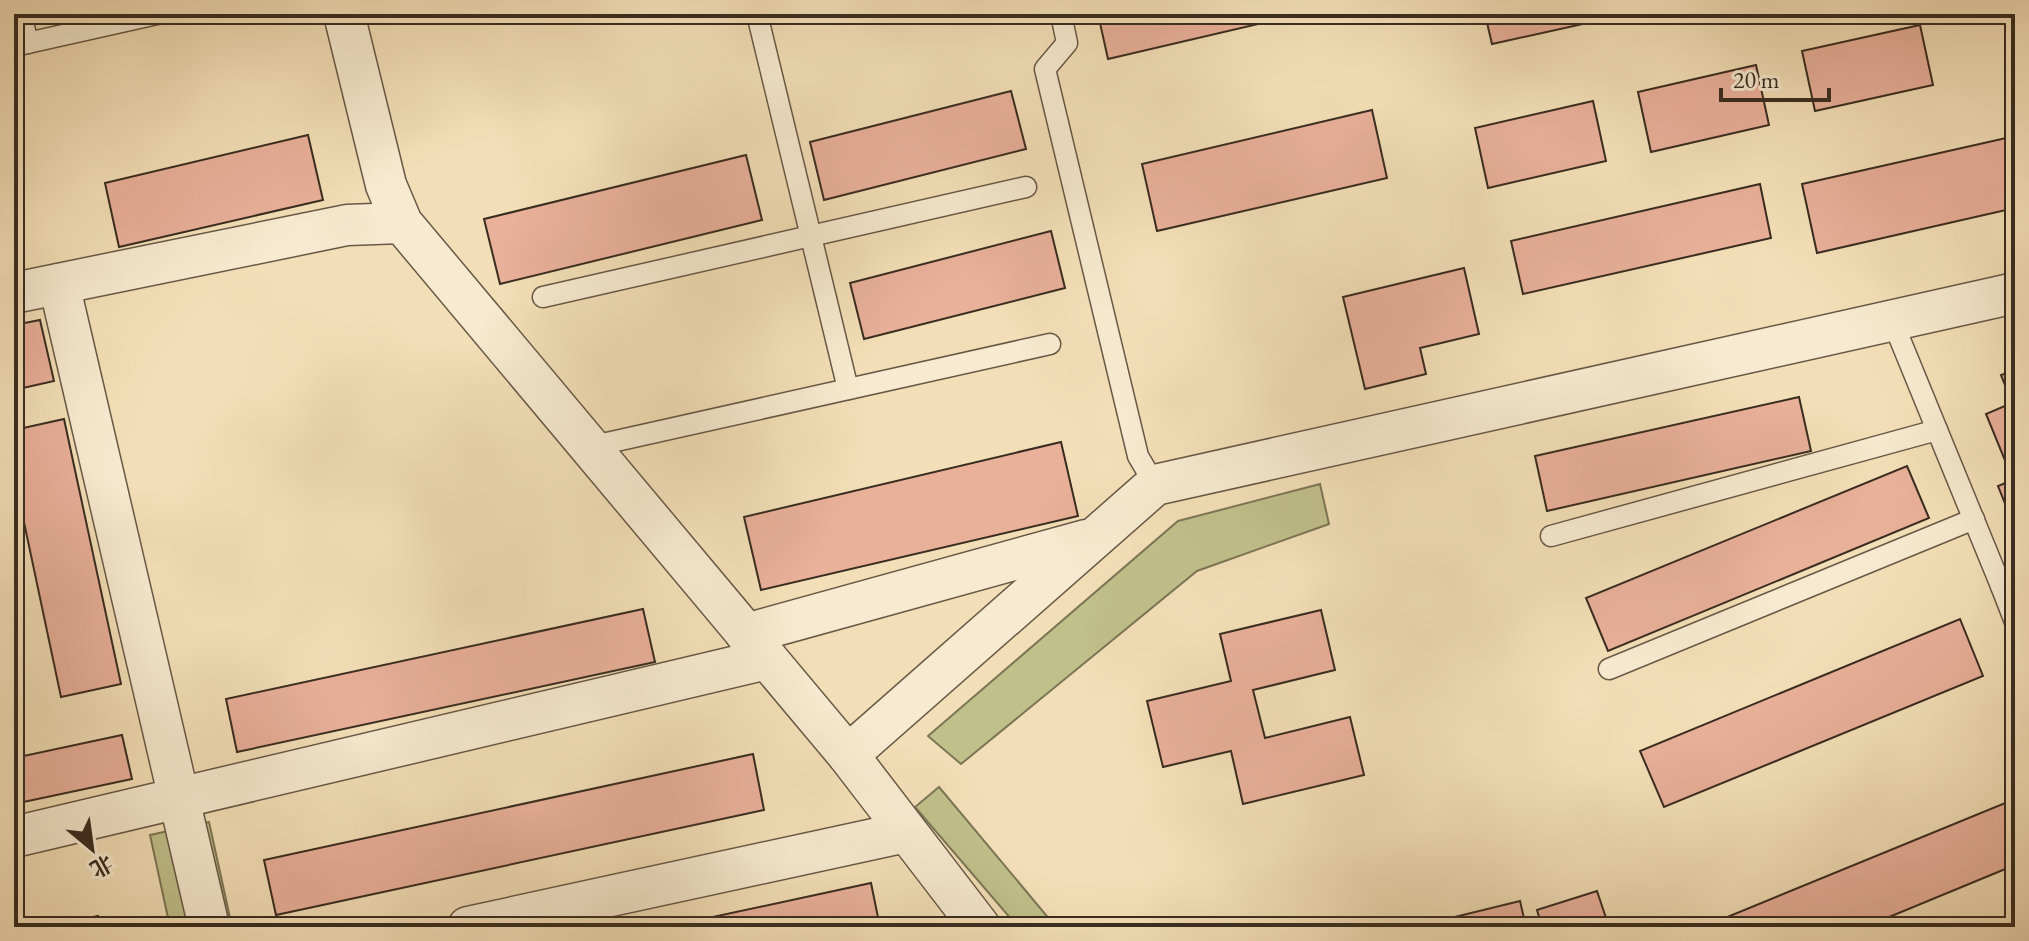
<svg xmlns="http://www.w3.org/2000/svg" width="2029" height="941" viewBox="0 0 2029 941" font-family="'EB Garamond','Noto Serif SC',serif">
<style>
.green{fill:#c0c08b;stroke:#7c7656;stroke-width:2}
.building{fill:#e9b09a;stroke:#392c20;stroke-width:2}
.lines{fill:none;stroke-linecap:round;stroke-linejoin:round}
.lane-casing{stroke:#685946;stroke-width:23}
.street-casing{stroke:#685946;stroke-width:43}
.lane{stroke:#f7ead0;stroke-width:20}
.street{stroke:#f7ead0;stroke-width:40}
</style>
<rect width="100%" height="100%" fill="#f3dfb7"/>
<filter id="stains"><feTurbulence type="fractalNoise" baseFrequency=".0025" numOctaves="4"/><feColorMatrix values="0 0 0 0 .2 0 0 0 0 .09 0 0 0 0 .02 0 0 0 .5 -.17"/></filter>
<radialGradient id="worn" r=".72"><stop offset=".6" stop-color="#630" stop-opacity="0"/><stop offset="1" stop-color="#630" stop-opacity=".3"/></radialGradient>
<!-- green -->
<g class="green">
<path d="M1320,484l9,40 -132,47 -236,193 -33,-28 250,-215z"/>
<path d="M939,787l117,140h-38l-103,-120z"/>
<path d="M209,822l23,105h-62l-20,-92z"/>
</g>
<!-- building -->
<g class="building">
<path d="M1098,14h203l-193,45z"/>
<path d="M1485,14h124l1,4 -118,26z"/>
<path d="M1920,25l13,60 -118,26 -13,-60z"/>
<path d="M1756,65l13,60 -118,27 -13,-60z"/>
<path d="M1011,91l15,58 -202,51 -14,-58z"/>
<path d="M1593,101l13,60 -118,27 -13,-60z"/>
<path d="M1372,110l15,68 -230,53 -15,-67z"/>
<path d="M308,135l15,65 -204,47 -14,-64z"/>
<path d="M2015,136v72l-198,45 -15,-69z"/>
<path d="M746,155l16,65 -262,64 -16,-65z"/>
<path d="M1760,184l11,54 -248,56 -12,-53z"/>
<path d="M1051,231l14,57 -201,51 -14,-56z"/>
<path d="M1464,268l15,66 -59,14 6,26 -61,15 -22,-92z"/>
<path d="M40,320l14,61 -40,9v-65z"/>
<path d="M2015,370v89l-9,4 -20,-49 26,-11 -11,-28z"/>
<path d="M1799,397l12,54 -264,60 -12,-55z"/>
<path d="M64,419l57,265 -60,13 -47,-222v-45z"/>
<path d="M1061,442l17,74 -317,74 -17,-73z"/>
<path d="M1907,466l22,52 -321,133 -22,-53z"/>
<path d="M2015,479v41l-3,1 -14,-35z"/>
<path d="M643,609l12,53 -418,90 -11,-53z"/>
<path d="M1321,610l14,60 -82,20 12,48 85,-21 14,58 -121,29 -12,-53 -68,16 -16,-66 84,-20 -11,-47z"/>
<path d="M1960,619l23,57 -319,131 -24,-56z"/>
<path d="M122,735l10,44 -118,25v-46z"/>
<path d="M753,754l11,56 -488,105 -12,-55z"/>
<path d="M2015,799v66l-150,62h-148l-2,-5z"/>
<path d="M871,883l9,44h-214l140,-30z"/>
<path d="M1597,891l12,36h-67l-5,-17z"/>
<path d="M1520,901l6,26h-112z"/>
<path d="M98,916l3,11h-54z"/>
</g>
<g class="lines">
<!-- lane casing -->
<g class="lane-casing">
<g id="lane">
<path d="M21,14l7,29"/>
<path d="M757,14l91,375"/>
<path d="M1061,14l6,29 -22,26 93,387 17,29"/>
<path d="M14,46l143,-32"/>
<path d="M543,297l483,-110"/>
<path d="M1892,320l109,266 14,-6"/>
<path d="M589,447l461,-103"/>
<path d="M1551,536l386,-106"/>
<path d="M2001,586l14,36"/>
<path d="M1609,669l365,-150"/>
</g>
</g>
<!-- street casing -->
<g class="street-casing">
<g id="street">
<path d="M344,14l42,171 16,38 446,532 132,172"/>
<path d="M59,284l150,643"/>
<path d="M14,293l333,-68 55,-2"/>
<path d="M746,634l340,-94"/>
<path d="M848,755l307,-270 860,-192"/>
<path d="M14,837l753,-178"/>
<path d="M468,927l438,-95"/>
</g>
</g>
<!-- lane -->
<use href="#lane" class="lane"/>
<!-- street -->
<use href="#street" class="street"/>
</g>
<!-- margin -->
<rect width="2029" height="941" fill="none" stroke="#f3dfb7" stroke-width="48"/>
<rect x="16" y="16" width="1997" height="909" fill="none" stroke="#392c20" stroke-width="4"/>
<rect x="24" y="24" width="1981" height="893" fill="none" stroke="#392c20" stroke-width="2"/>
<!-- north arrow -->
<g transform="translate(92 849) rotate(151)" stroke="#f7ead0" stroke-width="6" paint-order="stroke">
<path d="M0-6L14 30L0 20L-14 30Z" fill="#392c20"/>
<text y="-12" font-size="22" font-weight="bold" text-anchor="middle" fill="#392c20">北</text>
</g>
<!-- scale -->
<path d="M1721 88v12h108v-12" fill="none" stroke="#392c20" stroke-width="4"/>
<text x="1733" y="88" font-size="24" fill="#392c20" stroke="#f7ead0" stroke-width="6" paint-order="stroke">20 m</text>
<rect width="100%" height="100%" filter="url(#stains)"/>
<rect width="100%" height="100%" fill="url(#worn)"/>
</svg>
